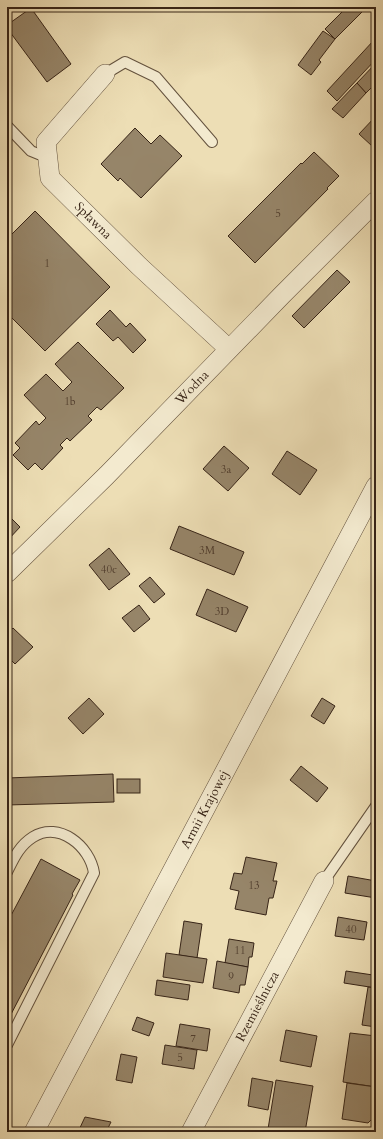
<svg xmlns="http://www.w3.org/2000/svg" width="383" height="1139" viewBox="0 0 383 1139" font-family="Cardo,serif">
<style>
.building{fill:#968569;stroke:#372417}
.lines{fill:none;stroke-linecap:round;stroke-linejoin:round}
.service-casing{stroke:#64523e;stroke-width:12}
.minor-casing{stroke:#64523e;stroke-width:20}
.service{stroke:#f3eacf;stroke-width:10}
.minor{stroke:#f3eacf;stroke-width:19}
.labels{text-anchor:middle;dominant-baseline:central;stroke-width:3;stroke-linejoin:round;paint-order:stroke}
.number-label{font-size:11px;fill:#4f3c2c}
.street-label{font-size:13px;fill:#372417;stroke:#f3eacf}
</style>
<rect width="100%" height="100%" fill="#eddeb5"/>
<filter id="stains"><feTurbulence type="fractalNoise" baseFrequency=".005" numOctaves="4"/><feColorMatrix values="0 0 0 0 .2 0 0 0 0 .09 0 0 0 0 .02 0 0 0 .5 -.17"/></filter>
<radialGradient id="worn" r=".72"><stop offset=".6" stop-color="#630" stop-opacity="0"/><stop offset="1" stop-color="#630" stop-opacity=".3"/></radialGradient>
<!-- building -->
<g class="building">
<path d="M347,7h20l-32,32 -10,-10z"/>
<path d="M31,8l40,56 -24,18 -40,-54v-3z"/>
<path d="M323,31l12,8 -16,21 2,2 -10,13 -13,-10z"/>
<path d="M374,40l2,2v17l-39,42 -10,-10z"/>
<path d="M376,63v20l-10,10 -9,-10z"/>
<path d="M357,83l9,10 -23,25 -11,-9z"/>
<path d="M376,116v25l-4,5 -13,-12z"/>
<path d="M135,128l16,16 9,-9 22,21 -41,42 -21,-20 -2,3 -17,-17z"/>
<path d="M314,152l25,24 -12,12 1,1 -73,74 -27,-27 73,-73 1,1z"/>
<path d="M35,211l75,76 -65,64 -38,-38v-74z"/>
<path d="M337,270l13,12 -46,46 -12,-12z"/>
<path d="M110,310l16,17 4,-4 16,17 -13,13 -15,-16 -5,4 -17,-17z"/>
<path d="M78,342l46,46 -23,22 -4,-3 -9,9 4,4 -22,21 -3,-3 -7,7 3,3 -21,22 -7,-7 -7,7 -15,-15 7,-7 -5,-5 21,-22 3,4 7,-7 -22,-23 22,-21 17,17 9,-9 -17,-18z"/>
<path d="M224,446l25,22 -21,23 -25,-22z"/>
<path d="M287,451l30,19 -17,25 -28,-21z"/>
<path d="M7,514l13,13 -13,14z"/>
<path d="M179,526l65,26 -10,23 -64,-26z"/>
<path d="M109,548l21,26 -21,16 -20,-25z"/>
<path d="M150,577l15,17 -11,9 -15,-17z"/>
<path d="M207,589l41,18 -12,25 -40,-17z"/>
<path d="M139,605l11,14 -16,13 -12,-14z"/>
<path d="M13,628l20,19 -18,17 -8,-8v-22z"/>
<path d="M89,698l15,16 -21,20 -15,-16z"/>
<path d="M322,698l13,8 -11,18 -13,-8z"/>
<path d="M301,766l27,22 -11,14 -27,-22z"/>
<path d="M113,774l1,28 -107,3v-27z"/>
<rect x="117" y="779" width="23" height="14"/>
<path d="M246,857l31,6 -4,18h4l-4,17h-4l-3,17 -31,-6 4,-18 -9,-2 4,-16 8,1z"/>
<path d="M41,859l39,21 -8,14 1,1 -66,127v-99z"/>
<path d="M348,876l28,5v17l-31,-5z"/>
<path d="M338,917l29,5 -3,18 -29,-4z"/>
<path d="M184,921l18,3 -5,34 -18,-3z"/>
<path d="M229,939l25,4 -2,14h-3l-1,10 -23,-4z"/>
<path d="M166,953l41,6 -4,24 -40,-6z"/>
<path d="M217,961l31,6 -3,18h-5l-1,8 -26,-5z"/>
<path d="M375,962l1,1v25l-32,-5 2,-12 27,4z"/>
<path d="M157,980l33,5 -2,15 -33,-5z"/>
<path d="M368,987l8,1v39l-14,-2z"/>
<path d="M137,1017l17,6 -5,13 -17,-6z"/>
<path d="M180,1024l30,5 -3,22 -31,-5z"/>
<path d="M286,1030l31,6 -6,31 -31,-6z"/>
<path d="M350,1033l26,3v51l-33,-5z"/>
<path d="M165,1045l32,5 -3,19 -32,-5z"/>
<path d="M121,1054l16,3 -5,26 -16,-3z"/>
<path d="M252,1078l21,4 -5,28 -20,-4z"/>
<path d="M276,1080l37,6 -8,46h-40v-3h3z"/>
<path d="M347,1083l29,4v28l-8,8 -26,-4z"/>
<path d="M85,1117l26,5 -5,10h-28z"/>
</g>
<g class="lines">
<!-- service casing -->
<g class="service-casing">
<g id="service">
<path d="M105,74l20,-12 31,15 56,65"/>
<path d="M7,126l24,25 17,7"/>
<path d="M7,872c7,-14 12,-26 26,-35 26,-16 57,9 61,36l-87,172"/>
<path d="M324,881l52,-75"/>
</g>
</g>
<!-- minor casing -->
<g class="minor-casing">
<g id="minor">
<path id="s1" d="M105,74l-59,68 4,36 89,88 90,83"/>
<path id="s2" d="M7,573l100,-98 175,-180 94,-94"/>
<path id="s3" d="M34,1132l342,-646"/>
<path id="s4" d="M191,1132l133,-251"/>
</g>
</g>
<!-- service -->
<use href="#service" class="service"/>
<!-- minor -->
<use href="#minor" class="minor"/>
</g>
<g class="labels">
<!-- number labels -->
<g class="number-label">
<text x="278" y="213">5</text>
<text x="47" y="263">1</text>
<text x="70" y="401">1b</text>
<text x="226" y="469">3a</text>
<text x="207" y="550">3M</text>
<text x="109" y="569">40c</text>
<text x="222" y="611">3D</text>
<text x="254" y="885">13</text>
<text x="351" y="929">40</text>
<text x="240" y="950">11</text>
<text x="231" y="976">9</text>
<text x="193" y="1038">7</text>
<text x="180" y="1057">5</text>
</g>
<!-- street labels -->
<g class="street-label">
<text stroke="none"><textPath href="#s1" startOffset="187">Spławna</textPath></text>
<text stroke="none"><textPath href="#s2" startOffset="262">Wodna</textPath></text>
<text stroke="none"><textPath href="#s3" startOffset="365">Armii Krajowej</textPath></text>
<text stroke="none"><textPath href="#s4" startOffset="142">Rzemieślnicza</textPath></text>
</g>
</g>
<!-- margin -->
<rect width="383" height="1139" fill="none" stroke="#eddeb5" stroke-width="24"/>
<rect x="8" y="8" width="367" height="1123" fill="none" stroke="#372417" stroke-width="2"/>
<rect x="12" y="12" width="359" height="1115" fill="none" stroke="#372417"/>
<rect width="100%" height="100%" filter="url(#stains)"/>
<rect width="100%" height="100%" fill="url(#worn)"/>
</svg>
